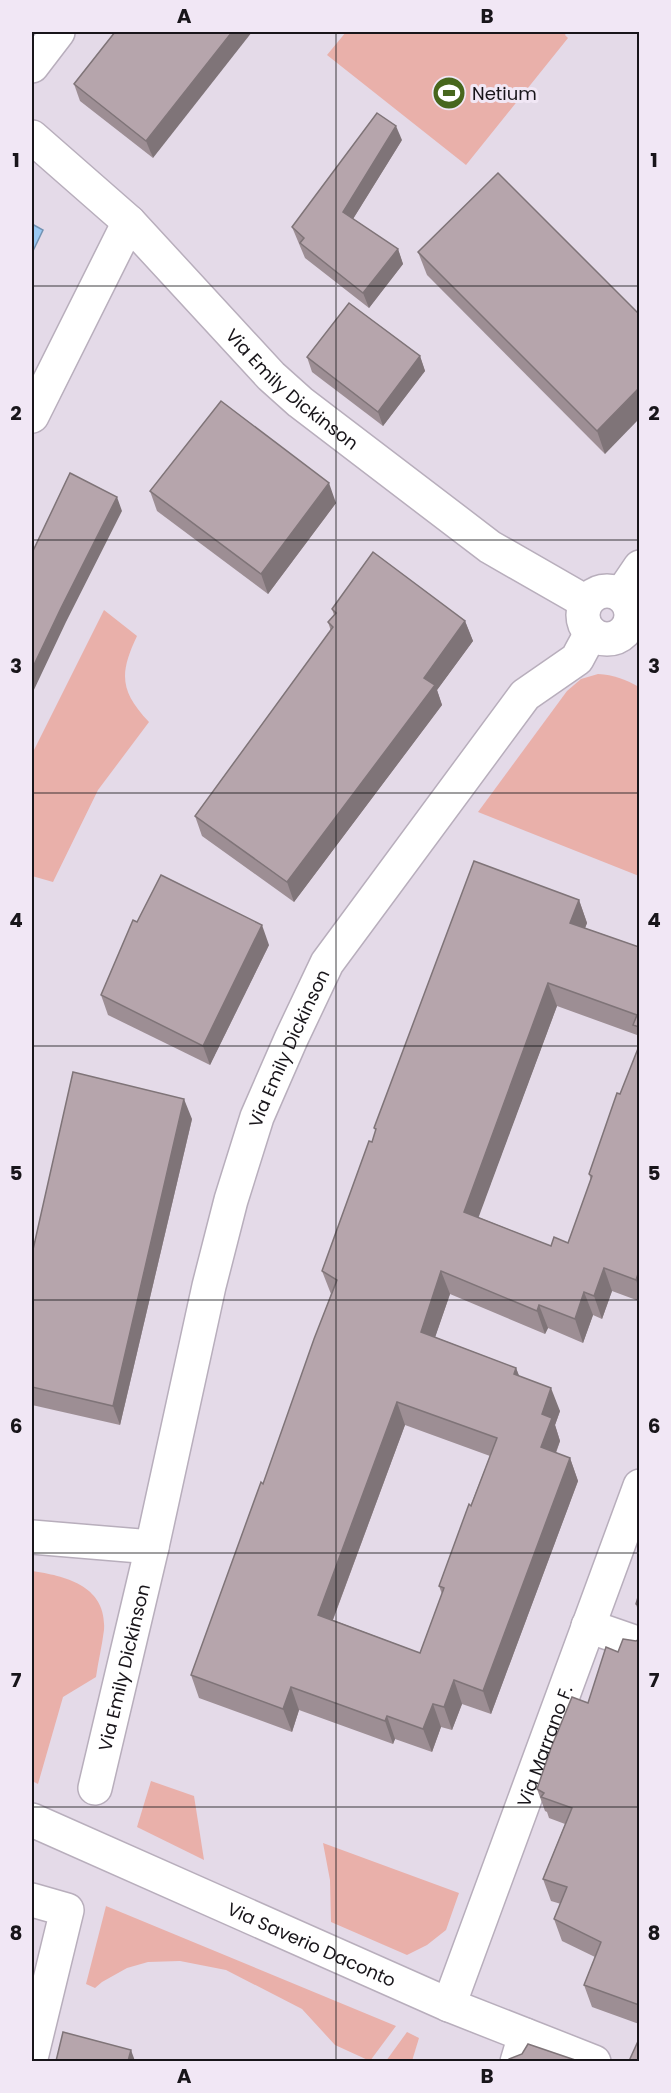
<svg xmlns="http://www.w3.org/2000/svg" width="671" height="2093" viewBox="0 0 671 2093" font-family="Poppins,sans-serif">
<style>
.green{fill:#e9b0aa}
.water{fill:#9ac9f4;stroke:#7393b3;stroke-width:1.5}
.lines{fill:none;stroke-linecap:round;stroke-linejoin:round}
.pedestrian-casing{stroke:#b8aebc;stroke-width:36}
.minor-casing{stroke:#b8aebc;stroke-width:36}
.tertiary-casing{stroke:#b8aebc;stroke-width:36}
.pedestrian{stroke:#fff;stroke-width:33}
.minor{stroke:#fff;stroke-width:33}
.tertiary{stroke:#fff;stroke-width:33}
.wall{fill:#9d8e94;fill-rule:evenodd}
.shaded-wall{fill:#7f7478}
.building{fill:#b6a5ac;stroke:#7f7478;stroke-width:1.5;fill-rule:evenodd}
.grid{fill:none;stroke:#18151a;stroke-width:1.5;stroke-opacity:0.55}
.labels{text-anchor:middle;dominant-baseline:central;stroke-width:6;stroke-linejoin:round;paint-order:stroke}
.poi-label{font-size:18px;fill:#18151a;stroke:#f1e7f5;text-anchor:start}
.street-label{font-size:18px;fill:#18151a;stroke:#f1e7f5}
.neatline{fill:none;stroke:#18151a;stroke-width:2}
.grid-label{font-size:20px;text-anchor:middle;font-weight:bold;fill:#18151a}
</style>
<rect width="100%" height="100%" fill="#e4dae8"/>
<!-- green -->
<g class="green">
<path d="M346,32h221l-2,3 3,3 -102,127 -139,-110z"/>
<path d="M104,610l33,26c-18,38 -17,55 12,86l-51,68 -45,92 -21,-6v-122z"/>
<path d="M598,674c16,1 27,5 41,13v189l-161,-64 89,-121 14,-12z"/>
<path d="M32,1571c34,5 75,15 72,59 -2,16 -6,32 -8,47l-33,20 -25,87 -6,-3z"/>
<path d="M151,1781l43,15 10,64 -67,-33z"/>
<path d="M323,1843l136,50 -13,37 -19,15 -20,10 -76,-33 -1,-42z"/>
<path d="M106,1906l290,120 -26,35 -35,-16 -33,-36 -76,-39 -46,-9 -32,1 -21,6 -25,14 -7,6 -9,-4z"/>
<path d="M407,2032l12,6 -7,23h-26z"/>
</g>
<!-- water -->
<path class="water" d="M32,224l11,6 -11,23z"/>
<g class="lines">
<!-- pedestrian casing -->
<g class="pedestrian-casing">
<path id="pedestrian" d="M517,2062l8,-27"/>
</g>
<!-- minor casing -->
<g class="minor-casing">
<g id="minor">
<path d="M32,66l26,-34"/>
<path id="s1" d="M32,137l97,85 142,154 29,26 190,145 96,55"/>
<path d="M32,416l97,-194"/>
<circle cx="607" cy="615" r="24"/>
<path d="M621,595l19,-28"/>
<path id="s2" d="M32,1537l120,10 57,-261 22,-86 26,-83 34,-78 36,-76 198,-268 52,-36 14,-26"/>
<path d="M588,1626l52,18"/>
<path id="s3" d="M95,1788l57,-241"/>
<path d="M32,1900l35,10 -35,144"/>
<path id="s4" d="M449,2005l191,-519"/>
</g>
</g>
<!-- tertiary casing -->
<g class="tertiary-casing">
<g id="tertiary">
<path id="s5" d="M32,1820l417,185 145,57"/>
</g>
</g>
<!-- pedestrian -->
<use href="#pedestrian" class="pedestrian"/>
<!-- minor -->
<use href="#minor" class="minor"/>
<!-- tertiary -->
<use href="#tertiary" class="tertiary"/>
</g>
<!-- wall -->
<g class="wall">
<path d="M115,32l38,126 -73,-57 -6,-17z"/>
<path d="M402,140l-49,79 45,30 5,15 -34,44 -64,-50 -13,-31z"/>
<path d="M418,252l221,62 -34,140 -178,-179z"/>
<path d="M420,356l5,15 -42,55 -71,-54 -5,-15z"/>
<path d="M150,491l186,12 -68,91 -111,-83z"/>
<path d="M332,609l133,12 8,20 -36,49 5,15 -148,197 -92,-66 -7,-20 136,-185 -3,-9 6,-7z"/>
<path d="M579,900l8,23 -2,5 54,19v95l-2,-7 -80,-29 -79,211 73,29 17,-3 23,-63 -2,-6 50,-128v255l-27,-10 -10,28 -9,-4 -10,28 -35,-15 -3,6 -95,-40 -15,43 81,31 3,8 41,35 -5,14 5,16 -4,12 14,5 8,23 -87,233 -29,-10 -10,26 -11,-3 -9,25 -37,-13 -2,5 -94,-34 -7,22 -93,-34 -8,-23 72,-191 68,-190 -9,-23 54,-139 -2,-4zM405,1425l85,31 -51,130 3,8 -22,59 -87,-33z"/>
<path d="M137,922l132,23 -59,120 -102,-50 -7,-20z"/>
<path d="M192,1119l-72,306 -88,-20v-151z"/>
<path d="M639,1594v20l-3,-10z"/>
<path d="M639,1639v385l-47,-17 -8,-22 11,-28 -33,-16 -8,-22 7,-15 -10,-3 -8,-22 22,-55 -16,-6 -2,-6 -2,-1 -8,-22 81,-137z"/>
</g>
<!-- shaded-wall -->
<g class="shaded-wall">
<path d="M232,32h20l-99,126 -7,-17z"/>
<path d="M396,126l6,14 -54,87 -5,-15z"/>
<path d="M398,249l5,15 -34,44 -6,-15z"/>
<path d="M420,356l5,15 -42,55 -5,-14z"/>
<path d="M639,388v31l-34,35 -8,-23z"/>
<path d="M329,483l7,20 -68,91 -7,-20z"/>
<path d="M117,497l5,14 -56,111 -34,72v-25l29,-61z"/>
<path d="M465,621l8,20 -36,49 5,15 -148,197 -7,-20 137,-204z"/>
<path d="M579,900l8,23 -9,23 -8,-23z"/>
<path d="M262,925l7,20 -59,120 -7,-19z"/>
<path d="M548,983l9,23 -85,229 -8,-23z"/>
<path d="M184,1099l8,20 -72,306 -7,-19z"/>
<path d="M604,1268l8,23 -10,28 -8,-23z"/>
<path d="M441,1271l9,23 -21,61 -8,-23z"/>
<path d="M639,1271v18l-3,-9z"/>
<path d="M584,1292l9,23 -10,28 -8,-24z"/>
<path d="M539,1305l9,23 -3,6 -8,-23z"/>
<path d="M516,1368l9,23 -11,-17z"/>
<path d="M551,1388l9,23 -5,14 5,16 -11,29 -8,-23 1,-33z"/>
<path d="M397,1402l8,23 -79,213 -8,-23z"/>
<path d="M570,1458l8,23 -87,233 -8,-23z"/>
<path d="M454,1680l8,24 -10,26 -8,-23z"/>
<path d="M291,1687l8,23 -7,22 -9,-23z"/>
<path d="M433,1704l8,23 -9,25 -9,-23z"/>
<path d="M387,1716l8,23 -2,5 -8,-23z"/>
<path d="M131,2050l4,11h-7z"/>
</g>
<!-- building -->
<g class="building">
<path d="M115,32h117l-86,109 -72,-57z"/>
<path d="M377,113l19,13 -53,86 55,37 -35,44 -63,-50 4,-5 -12,-11z"/>
<path d="M498,173l141,141v74l-42,43 -179,-179z"/>
<path d="M349,303l71,53 -42,56 -71,-55z"/>
<path d="M221,401l108,82 -68,91 -111,-83z"/>
<path d="M70,473l47,24 -56,111 -29,61v-116z"/>
<path d="M373,552l92,69 -41,57 11,7 -148,197 -92,-66 138,-189 -5,-5 8,-9 -4,-4z"/>
<path d="M474,861l105,39 -9,23 69,24v80l-6,-2 4,-10 -89,-32 -84,229 87,34 3,-9 14,6 24,-67 -3,-2 28,-81 3,1 19,-48v225l-3,9 -32,-12 -10,28 -10,-4 -9,27 -36,-14 -2,6 -96,-40 -20,61 95,36 -2,6 37,14 -9,26 10,4 -11,29 29,11 -87,233 -29,-11 -10,27 -11,-3 -10,25 -36,-13 -2,5 -94,-34 -8,22 -92,-34 70,-193 2,2 51,-145 23,-59 -15,-9 47,-130 3,1 4,-13 -2,-1zM397,1402l100,36 -26,68 -2,-2 -30,82 5,2 -24,65 -102,-38z"/>
<path d="M161,875l101,50 -59,121 -102,-51 32,-75 4,2z"/>
<path d="M73,1072l111,27 -71,307 -81,-19v-133z"/>
<path d="M639,1594v12l-3,-2z"/>
<path d="M623,1639l13,2 3,-2v366l-55,-20 17,-43 -47,-23 13,-32 -24,-8 29,-71 -31,-11 3,-4 -7,-4 14,-41 21,-51 16,6 18,-56 12,5z"/>
<path d="M63,2032l68,18 -3,11h-72z"/>
<path d="M639,2039v22h-10z"/>
<path d="M528,2044l50,17h-69v-2l13,-5z"/>
</g>
<!-- grid -->
<path class="grid" d="M336,32v2030M32,286h608M32,540h608M32,793h608M32,1046h608M32,1300h608M32,1553h608M32,1807h608"/>
<!-- icons -->
<defs>
<g id="stadium-disc" transform="scale(1.725)"><circle r="9.5" fill="#47671d" stroke="#f1e7f5"/><path d="M0-5a6.5 5 0 1 0 0 10a6.5 5 0 1 0 0-10ZM-3.5-1.8h7v3.6h-7Z" fill="#fff"/></g>
</defs>
<g fill-rule="evenodd">
<use href="#stadium-disc" x="449" y="93"/>
</g>
<g class="labels">
<!-- poi labels -->
<g class="poi-label">
<text x="472" y="93">Netium</text>
</g>
<!-- street labels -->
<g class="street-label">
<text stroke="none"><textPath href="#s1" startOffset="363">Via Emily Dickinson</textPath></text>
<text stroke="none"><textPath href="#s2" startOffset="639">Via Emily Dickinson</textPath></text>
<text stroke="none"><textPath href="#s3" startOffset="124">Via Emily Dickinson</textPath></text>
<text stroke="none"><textPath href="#s4" startOffset="276">Via Marrano F.</textPath></text>
<text stroke="none"><textPath href="#s5" startOffset="306">Via Saverio Daconto</textPath></text>
</g>
</g>
<!-- border -->
<rect width="671" height="2093" fill="none" stroke="#f1e7f5" stroke-width="66"/>
<rect x="33" y="33" width="605" height="2027" class="neatline"/>
<g class="grid-label">
<text x="184" y="23">A</text>
<text x="487" y="23">B</text>
<text x="16" y="167">1</text>
<text x="654" y="167">1</text>
<text x="16" y="420">2</text>
<text x="654" y="420">2</text>
<text x="16" y="673">3</text>
<text x="654" y="673">3</text>
<text x="16" y="927">4</text>
<text x="654" y="927">4</text>
<text x="16" y="1180">5</text>
<text x="654" y="1180">5</text>
<text x="16" y="1433">6</text>
<text x="654" y="1433">6</text>
<text x="16" y="1687">7</text>
<text x="654" y="1687">7</text>
<text x="16" y="1940">8</text>
<text x="654" y="1940">8</text>
<text x="184" y="2083">A</text>
<text x="487" y="2083">B</text>
</g>
</svg>
